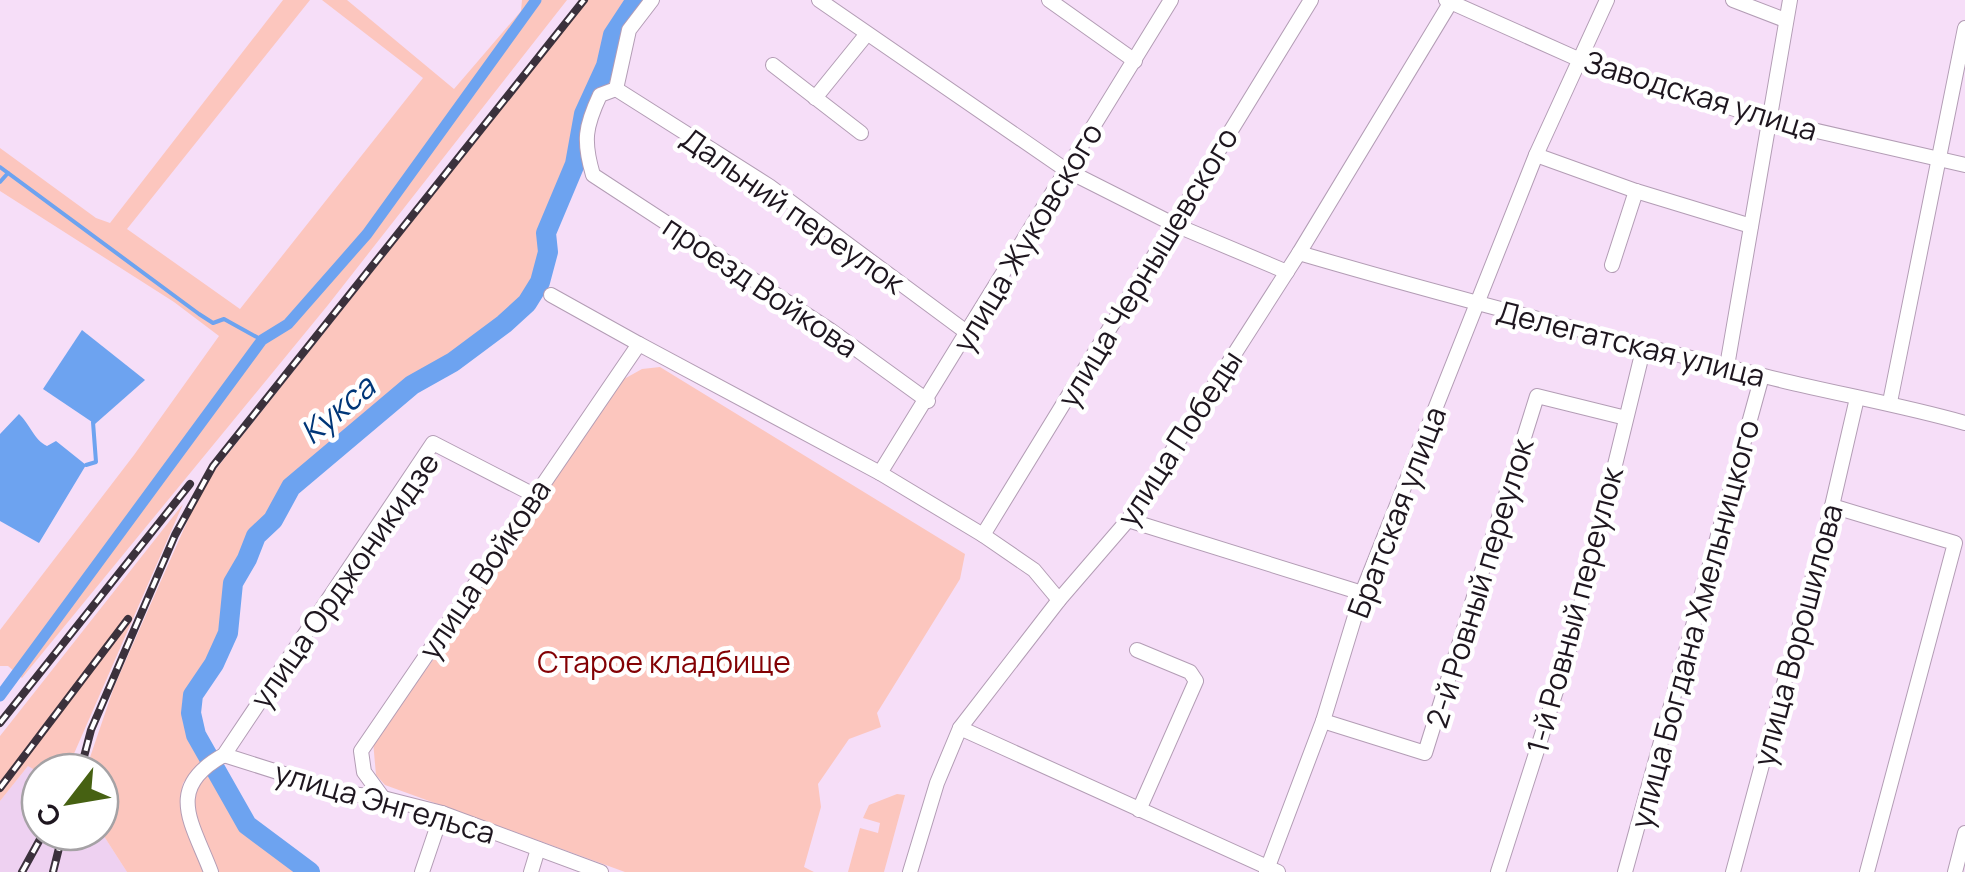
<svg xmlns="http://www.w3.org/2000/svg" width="1965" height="872" viewBox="0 0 1965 872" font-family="Manrope,sans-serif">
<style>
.built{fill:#eed1f1}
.green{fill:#fcc6be}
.water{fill:#6da3f0}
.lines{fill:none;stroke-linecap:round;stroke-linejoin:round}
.stream{stroke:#6da3f0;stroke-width:4}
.canal{stroke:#6da3f0;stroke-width:11}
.river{stroke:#6da3f0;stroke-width:20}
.minor-casing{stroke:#b39db5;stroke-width:16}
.minor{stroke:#fff;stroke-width:14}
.rail-casing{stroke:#3b313c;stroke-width:8}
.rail{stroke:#fff;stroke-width:4;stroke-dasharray:11;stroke-linecap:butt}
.labels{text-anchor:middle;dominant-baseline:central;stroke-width:9;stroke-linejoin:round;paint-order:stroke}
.street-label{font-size:30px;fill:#1e161f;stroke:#fff}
.park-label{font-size:30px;fill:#830104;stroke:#fff}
.water-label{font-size:32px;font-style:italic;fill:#003678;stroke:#fff}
</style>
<rect width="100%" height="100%" fill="#f6def8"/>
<!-- built -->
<path class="built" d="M29,765l11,8v59l60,-2 27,42h-127v-71z"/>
<!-- green -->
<g class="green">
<path d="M283,0h27l-183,229 113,80 183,-231 -101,-78h25l107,89 67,-78 1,-11h45l-239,305 -306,373 -14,-12h-8v-36l134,-175 85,-119 -45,-34 -174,-111v-43l96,70 14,5z"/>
<path d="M588,0h43l-23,32 -6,34 -23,48v15l-8,34 -29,67 1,22 -6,28 -13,21 -22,20 -93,62 -94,76 -27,26 -18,32 -17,17 -8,24 -15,24 -5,49 -18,34 -14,14 -11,24 1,20 21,36 -21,24 -3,15 27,74h-80l-27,-42v-58h-15l29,-85 84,-190 18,-28z"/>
<path d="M660,367l305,187 -5,25 -83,134 4,14 -32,12 -31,45 3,23 -17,60 10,5h-189l-240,-87 -9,-10 -3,-34 63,-85 57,-94 131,-183 18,-10z"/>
<path d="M183,504l-117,268 -26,1 -12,-7 -28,35v-65z"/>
<path d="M213,773l22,47 47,39 21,13h-88l-26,-67 11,-31z"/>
<path d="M897,794l8,1 -21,77h-36l12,-44 18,5 2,-10 -17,-5 6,-13z"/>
</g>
<!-- water -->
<g class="water">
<path d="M82,330l63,50 -50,44 -52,-35z"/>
<path d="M19,414c11,10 15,26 28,32l9,-5 30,24 -47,78 -39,-22v-87z"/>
</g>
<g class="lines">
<!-- stream -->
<g class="stream">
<path d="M0,167l199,147 14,9 11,-4 38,21"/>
<path d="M0,182l8,-9"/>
<path d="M86,465l10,-3 -3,-40"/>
</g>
<!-- canal -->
<path class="canal" d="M0,696l262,-356 26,-16 79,-90 169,-234"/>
<!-- river -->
<path class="river" d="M310,872l-63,-47 -51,-90 -5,-22 2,-18 21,-31 14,-31 5,-50 14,-24 9,-23 17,-16 18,-33 121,-102 41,-23 51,-38 23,-21 13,-21 8,-30 -2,-19 29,-69 9,-50 22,-48 7,-31 23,-35"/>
<!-- minor casing -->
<g class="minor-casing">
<g id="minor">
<path d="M652,0l-23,30 -13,59 -16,6c-15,32 -17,46 -7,80l237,155 98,71"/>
<path d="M819,0l247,170 107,54 114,48"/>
<path d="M1049,0l86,61"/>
<path d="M1446,0l132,59 191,61 196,45"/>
<path d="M1733,0l52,20"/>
<path d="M773,65l88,68"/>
<path d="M616,89l153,97 200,148"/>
<path d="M815,98l51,-63"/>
<path d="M1536,155l100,36 115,35"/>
<path d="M1299,253c154,45 309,85 465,123 67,17 134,28 201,47"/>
<path d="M1612,265l24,-74"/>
<path d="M551,295l88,49"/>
<path d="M1727,366l63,-366"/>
<path d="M1890,402l75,-374"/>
<path d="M880,473l291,-473"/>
<path d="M1832,506l123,37 -88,329"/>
<path d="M1128,520l234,73"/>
<path d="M983,535l328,-535"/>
<path d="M1137,650l53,22 6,9 -57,129"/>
<path d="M1323,721l102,32 112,-357 89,22"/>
<path d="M960,728l318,144"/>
<path d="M224,755l120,38 39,5 59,15 159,59"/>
<path d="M383,798l-19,-26 -3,-21 278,-407 241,129 103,62 51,35 25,30"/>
<path d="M211,872c-19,-50 -47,-84 13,-117l209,-312 101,52"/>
<path d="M422,872l20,-59"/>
<path d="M531,872l7,-23"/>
<path d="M910,872l27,-89 23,-55 99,-128 69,-80 171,-267 153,-253"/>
<path d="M1266,872l57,-151 39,-128 174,-438 71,-155"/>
<path d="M1498,872l74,-231 72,-295"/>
<path d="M1625,872l137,-496"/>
<path d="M1733,872l99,-366 25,-108"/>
<path d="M1955,872l10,-39"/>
</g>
</g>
<!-- minor -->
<use href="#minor" class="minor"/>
<!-- rail casing -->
<g class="rail-casing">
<g id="rail">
<path d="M0,723l190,-239"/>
<path d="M80,772l11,-42 84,-195 38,-69 371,-466"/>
<path d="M0,788l128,-169"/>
<path d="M22,872l22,-40"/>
<path d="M53,872l10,-40"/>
</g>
</g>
<!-- rail -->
<use href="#rail" class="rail"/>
</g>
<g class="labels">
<!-- street labels -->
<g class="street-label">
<text transform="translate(1701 95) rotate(17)">Заводская улица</text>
<text transform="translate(793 210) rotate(35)">Дальний переулок</text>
<text transform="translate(1027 237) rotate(-59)">улица Жуковского</text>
<text transform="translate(1147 267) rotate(-59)">улица Чернышевского</text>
<text transform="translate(761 286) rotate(34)">проезд Войкова</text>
<text transform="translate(1631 343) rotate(14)">Делегатская улица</text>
<text transform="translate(1179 438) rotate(-57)">улица Победы</text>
<text transform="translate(1396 512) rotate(-69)">Братская улица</text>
<text transform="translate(484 569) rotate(-56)">улица Войкова</text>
<text transform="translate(344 580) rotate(-55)">улица Орджоникидзе</text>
<text transform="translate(1479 583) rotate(-73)">2-й Ровный переулок</text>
<text transform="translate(1574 610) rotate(-75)">1-й Ровный переулок</text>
<text transform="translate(1694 624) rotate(-75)">улица Богдана Хмельницкого</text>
<text transform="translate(1797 635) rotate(-75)">улица Ворошилова</text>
<text transform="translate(385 802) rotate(16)">улица Энгельса</text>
</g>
<!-- park labels -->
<g class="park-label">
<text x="664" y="661">Старое кладбище</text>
</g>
<!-- water labels -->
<g class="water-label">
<text transform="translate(337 409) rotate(-40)">Кукса</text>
</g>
</g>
<!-- north arrow -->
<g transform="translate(70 802) rotate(239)"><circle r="48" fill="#ffffff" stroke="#a5a2a5" stroke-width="2.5"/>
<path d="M0-8L18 38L0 25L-18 38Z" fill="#466112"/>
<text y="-15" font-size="28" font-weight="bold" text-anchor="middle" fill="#1e161f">С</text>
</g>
</svg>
